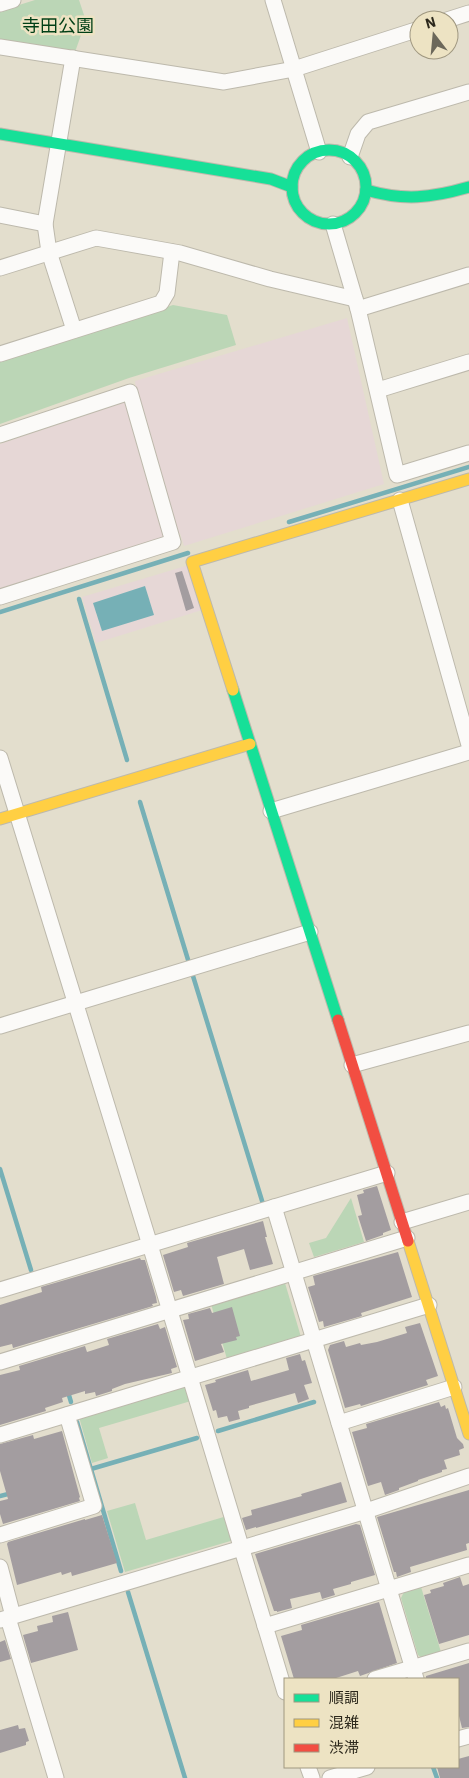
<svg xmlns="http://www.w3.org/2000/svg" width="469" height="1778" viewBox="0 0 469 1778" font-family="'IBM Plex Sans','Noto Sans JP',sans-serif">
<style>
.education{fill:#e6d7d6}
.green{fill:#bbd6b6}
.water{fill:#76b0b6}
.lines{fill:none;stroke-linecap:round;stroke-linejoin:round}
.stream{stroke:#76b0b6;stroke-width:4.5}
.building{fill:#a39da0}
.street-casing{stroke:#bdb9ac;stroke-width:17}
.fast-casing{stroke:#bdb9ac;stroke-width:13}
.slow-casing{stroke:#bdb9ac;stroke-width:13}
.jam-casing{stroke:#bdb9ac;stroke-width:13}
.street{stroke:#fbfaf8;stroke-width:15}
.fast{stroke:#16e098;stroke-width:11}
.slow{stroke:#ffcf43;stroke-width:11}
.jam{stroke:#f24e42;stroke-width:11}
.labels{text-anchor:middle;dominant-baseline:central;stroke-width:5;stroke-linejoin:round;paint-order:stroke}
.park-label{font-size:18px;fill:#003f16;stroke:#ede3c3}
</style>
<rect width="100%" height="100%" fill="#e3decd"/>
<!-- education -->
<g class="education">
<path d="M347,318l37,166 -200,62 -4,-13 -180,56v-145l137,-46 -2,-17z"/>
<path d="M189,565l13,45 -106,33 -14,-46z"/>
</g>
<!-- green -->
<g class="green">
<path d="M35,0h44l7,21 -11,31 -75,-12v-29z"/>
<path d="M173,305l54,10 9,30 -107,33 -129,46v-63z"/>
<path d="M351,1198l13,44 -50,15 -5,-14 17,-5z"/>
<path d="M285,1283l16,54 -74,22 -16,-55z"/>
<path d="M186,1385l5,16 -92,27 9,30 -16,5 -13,-46z"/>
<path d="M135,1503l11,37 81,-24 7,24 -109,32 -18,-61z"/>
<path d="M421,1587l20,65 -19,6 -4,-3 -17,-57 3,-6z"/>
</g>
<!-- water -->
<path class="water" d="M145,586l9,29 -52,16 -9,-28z"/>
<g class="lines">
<!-- stream -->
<g class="stream">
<path d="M289,522l180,-55"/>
<path d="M79,599l48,161"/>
<path d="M0,612l188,-59"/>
<path d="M140,802l49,161"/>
<path d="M193,976l70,228"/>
<path d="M0,1169l31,101"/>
<path d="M68,1392l3,10"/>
<path d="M77,1422l44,149"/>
<path d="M218,1431l96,-29"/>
<path d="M91,1469l106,-31"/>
<path d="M0,1496l12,-3"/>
<path d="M128,1592l57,186"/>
<path d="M433,1767l4,11"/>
</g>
</g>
<!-- building -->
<g class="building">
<path d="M182,571l12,37 -8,3 -11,-38z"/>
<path d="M377,1186l14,44 -8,3v2l-17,6 -8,-25 4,-1 -5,-20 7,-2 -1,-3z"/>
<path d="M263,1221l4,16h-2l8,27 -23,6 -6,-21 -27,8 7,27 -41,12 -2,-6 -7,2 -11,-37 25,-8 -1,-4z"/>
<path d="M398,1252l14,45 -51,16 1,3 -38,11 -1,-6 -4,1 -11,-35 7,-2 -2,-9z"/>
<path d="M140,1258l1,2h4l11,37 1,6 -5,1 1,2 -140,42 -1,-4 -12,3v-42l42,-13 -1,-5z"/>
<path d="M232,1307l8,29 -4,1 1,3 -16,4 3,8 -29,9 -12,-41 6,-1 -1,-5 22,-6 2,5z"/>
<path d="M420,1323l18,53 -12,4 2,5 -67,21 -1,-2 -15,4 -17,-58 2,-5 14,-4 2,6 14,-4 1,2 16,-3 30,-9 -2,-6z"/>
<path d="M158,1324l2,5 5,-2 12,40 -6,2 1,4 -47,11 -13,5v2l-16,5 -1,-4 -10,2v-3l-23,7 1,4 -18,6 1,3 -46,14v-50l20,-5 -1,-4 66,-20 2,6 22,-7 -2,-6z"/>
<path d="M300,1354l2,7 3,-1 7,23 -8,2 5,14 -11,4 -3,-10 -46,13v2l-11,3 2,8 -11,3 -2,-6 -9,2 -2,-8 -3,1 -8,-26 11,-3 -1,-2 33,-10 3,11 38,-11 -3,-12z"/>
<path d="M439,1402l2,5 4,-2 1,4 2,-1 9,30 6,6 1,4 -5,2 1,5 -16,5 3,9 -5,1v2l-24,8v1l-19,7v2l-14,5 -4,-13 -13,4 -16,-54 15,-4 -1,-4z"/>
<path d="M62,1431l18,66 -1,1 1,3 -77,23 -3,-10v-13l8,-2 -8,-28v-27l33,-9 1,4z"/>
<path d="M341,1482l6,20 -91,26v-1l-10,3 -4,-12 10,-3 -1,-5 51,-14 -1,-2z"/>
<path d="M469,1490v53l-3,1 1,6 -57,17 1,5 -14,5 -1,-5h-2l-17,-55z"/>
<path d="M102,1515l15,48 -45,13 -1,-4 -9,3 -1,-3 -44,13 -10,-41 1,-2 77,-23v1z"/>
<path d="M356,1524l4,1 15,50 -24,7v2l-18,5 2,6 -13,4 -2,-7 -30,7 2,9 -15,4v-1h-3l-19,-57z"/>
<path d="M460,1577l3,9 6,-2v51l-30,9 -15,-49 7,-2 -1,-3 14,-4 -1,-3z"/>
<path d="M379,1602l18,61 -37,13 -2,-5 -25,8h-39l-13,-43 21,-6 -1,-5z"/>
<path d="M68,1612l10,38 -47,13 -8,-28 15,-4 -1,-5 16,-4 -1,-6z"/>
<path d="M5,1640l6,19 -11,3v-20z"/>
<path d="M469,1663v64l-7,1 -4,-16v-33h-32v-3z"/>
<path d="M18,1725l1,4 6,-1 4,13 -3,1v3l-26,8v-23z"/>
<path d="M469,1756v22h-29l-3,-11h21v-8z"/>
</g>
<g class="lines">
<!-- street casing -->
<g class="street-casing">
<g id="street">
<path d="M273,0l46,152"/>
<path d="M0,4l13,-4"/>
<path d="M447,20l22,-7"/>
<path d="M0,47l224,35 70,-13 125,-40"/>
<path d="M73,58l-28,166 4,28 25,78"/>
<path d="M350,157l8,-23 10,-12 101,-30"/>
<path d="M0,215l45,9"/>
<path d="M333,224l25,85 39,166 72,-22"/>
<path d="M0,268l96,-30 84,15 90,26 85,20"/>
<path d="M358,309l111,-34"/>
<path d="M0,354l161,-51 6,-10 5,-41"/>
<path d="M378,390l91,-28"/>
<path d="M0,435l130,-43 43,150 -173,55"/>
<path d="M400,500l69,245"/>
<path d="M0,758l150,487 135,447"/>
<path d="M271,811l198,-59"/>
<path d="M0,1026l310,-94"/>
<path d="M352,1065l117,-32"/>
<path d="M274,1207l142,472"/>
<path d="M402,1222l67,-20"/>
<path d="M0,1290l387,-117"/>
<path d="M0,1362l407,-124"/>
<path d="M339,1423l115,-36"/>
<path d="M0,1435l429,-130"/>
<path d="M0,1535l94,-29 -27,-91"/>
<path d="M0,1567l13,49"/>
<path d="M8,1618l48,160"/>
<path d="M0,1620l366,-109 103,-35"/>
<path d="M265,1626l204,-61"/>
<path d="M375,1679l94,-28"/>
<path d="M458,1739l11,-3"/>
<path d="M308,1767l4,11"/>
<path d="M330,1778l37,-11"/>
</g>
</g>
<!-- fast casing -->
<g class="fast-casing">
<g id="fast">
<path d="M0,134l271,45 21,8"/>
<circle cx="329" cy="187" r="37"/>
<path d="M366,190c38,11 65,8 103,-3"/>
<path d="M233,690l105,330"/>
</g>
</g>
<!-- slow casing -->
<g class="slow-casing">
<g id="slow">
<path d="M233,690l-41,-128 277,-83"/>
<path d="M0,819l250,-75"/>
<path d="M408,1241l61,193"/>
</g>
</g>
<!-- jam casing -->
<g class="jam-casing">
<path id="jam" d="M338,1020l70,221"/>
</g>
<!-- street -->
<use href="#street" class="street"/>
<!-- fast -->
<use href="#fast" class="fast"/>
<!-- slow -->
<use href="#slow" class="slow"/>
<!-- jam -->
<use href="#jam" class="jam"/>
</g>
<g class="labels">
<!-- park labels -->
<g class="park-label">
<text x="58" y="25">寺田公園</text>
</g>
</g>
<!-- legend -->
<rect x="284" y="1678" width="175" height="90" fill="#ede3c3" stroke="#a09880"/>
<rect x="294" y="1694" width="25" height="8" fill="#16e098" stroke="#a09880"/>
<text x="329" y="1703" font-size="15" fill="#2c281c">順調</text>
<rect x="294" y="1719" width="25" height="8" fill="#ffcf43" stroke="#a09880"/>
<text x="329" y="1728" font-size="15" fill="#2c281c">混雑</text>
<rect x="294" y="1744" width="25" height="8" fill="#f24e42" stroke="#a09880"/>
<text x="329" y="1753" font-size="15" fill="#2c281c">渋滞</text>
<!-- north arrow -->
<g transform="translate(434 35) rotate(344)"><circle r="24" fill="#ede3c3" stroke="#a09880"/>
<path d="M0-4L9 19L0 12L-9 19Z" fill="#6c685a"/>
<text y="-8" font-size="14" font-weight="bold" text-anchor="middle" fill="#2c281c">N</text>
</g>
</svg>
